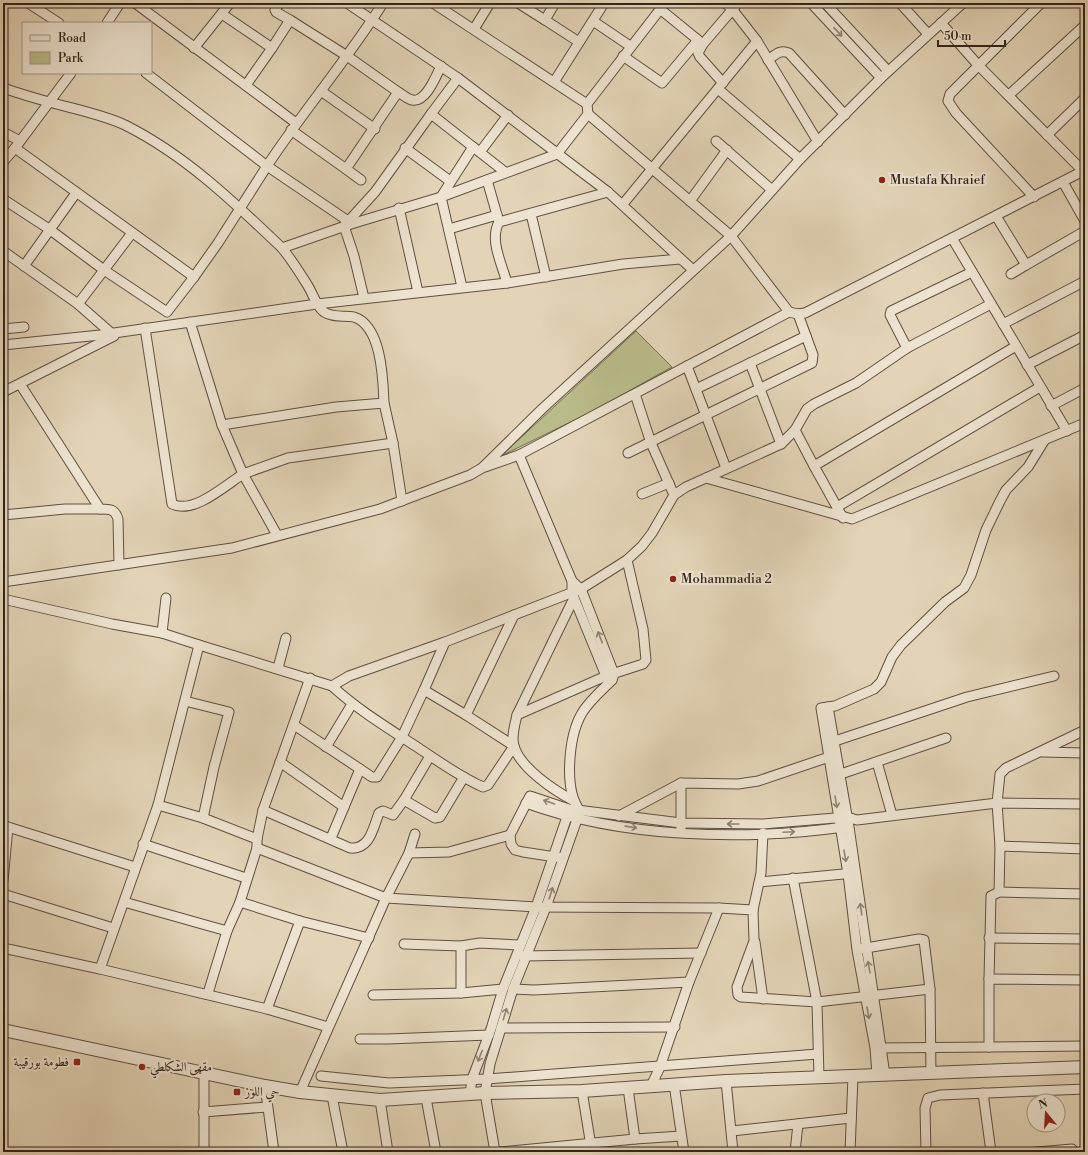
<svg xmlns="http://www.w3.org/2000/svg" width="1088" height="1155" viewBox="0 0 1088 1155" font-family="'Libre Bodoni',Amiri,serif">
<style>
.green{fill:#babb8a;stroke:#767052}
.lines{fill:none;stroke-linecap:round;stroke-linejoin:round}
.minor-casing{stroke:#5f5040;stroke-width:11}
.tertiary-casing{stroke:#5f5040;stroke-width:14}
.minor{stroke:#ede3d0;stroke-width:9}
.tertiary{stroke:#ede3d0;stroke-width:12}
.oneway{stroke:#908474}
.poi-dot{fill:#8f2418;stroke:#ede3d0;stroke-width:1.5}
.labels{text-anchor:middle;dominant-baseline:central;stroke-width:4;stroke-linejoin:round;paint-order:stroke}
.poi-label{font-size:13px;fill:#332419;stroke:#ede3d0;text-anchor:start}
</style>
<rect width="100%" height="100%" fill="#e3d4b7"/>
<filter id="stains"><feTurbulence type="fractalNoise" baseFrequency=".005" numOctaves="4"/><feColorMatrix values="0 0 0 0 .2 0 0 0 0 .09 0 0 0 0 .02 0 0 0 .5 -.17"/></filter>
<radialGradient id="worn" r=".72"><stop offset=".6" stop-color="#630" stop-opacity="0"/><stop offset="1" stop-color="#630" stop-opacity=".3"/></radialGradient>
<!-- green -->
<path class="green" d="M636,331l36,36 -79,44 -92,45z"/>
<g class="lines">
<!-- minor casing -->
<g class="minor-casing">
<g id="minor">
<path d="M28,3l31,20"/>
<path d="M135,3l161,120"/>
<path d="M347,3l111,75 150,114 85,78"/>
<path d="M433,3l154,101"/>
<path d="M518,3l27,17 10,-17"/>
<path d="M725,3l7,6 25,32"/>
<path d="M811,3l70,75"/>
<path d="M825,3l63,68"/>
<path d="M900,3l28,31"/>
<path d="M222,14l50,34 18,-28 -14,-8 -1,-2 4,-7"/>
<path d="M290,20l57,36 51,36"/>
<path d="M545,20l34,22"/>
<path d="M593,21l37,25"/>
<path d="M107,23l13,-20"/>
<path d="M941,23l37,42 105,106"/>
<path d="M474,29l16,-26"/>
<path d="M194,48l36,-45"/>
<path d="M623,56l39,27 36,-43 -38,-31"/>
<path d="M768,60c7,-5 12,-11 21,-7l56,62"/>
<path d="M554,82l50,-79"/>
<path d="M723,83l-23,-26 -2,-4 5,-9 35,-41"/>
<path d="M246,85l26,-37"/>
<path d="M3,88c15,5 31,10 46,14 25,7 52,12 76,23 60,30 109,77 157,123l69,-24 90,-27 116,-43 31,-40 -1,-10 78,-101"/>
<path d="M718,89l82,70"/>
<path d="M321,91l54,38"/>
<path d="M1009,95l76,-70"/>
<path d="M431,114l27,-36"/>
<path d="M291,130l55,39"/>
<path d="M3,132l17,9"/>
<path d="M1047,135l38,-37"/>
<path d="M716,141l56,49"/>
<path d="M15,148l56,-75"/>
<path d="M405,148l45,33"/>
<path d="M480,152l28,-37"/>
<path d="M3,162l12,-14 179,129 24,-34 49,-77 -121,-93"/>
<path d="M361,180l-15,-11 52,-77c4,2 9,7 14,8 14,3 24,-24 29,-34"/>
<path d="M487,180l12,42c-10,18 3,42 8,61"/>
<path d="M1063,182l22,39"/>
<path d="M1034,197l-78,-84 -8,-12 2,-7 91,-91"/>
<path d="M3,199l46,30 55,41 -26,34 -75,-53"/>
<path d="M690,201l37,-51"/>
<path d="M623,204l134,-163 61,101"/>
<path d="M399,208l19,84"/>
<path d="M531,214l15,63"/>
<path d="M996,216l30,49 59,-34"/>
<path d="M348,221l-81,-55c37,-56 80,-106 116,-163"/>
<path d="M499,222l109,-30"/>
<path d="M449,229l48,-14"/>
<path d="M132,233l-28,37 63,42 27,-35"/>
<path d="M952,238l115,193"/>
<path d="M282,248c10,12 18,25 26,38 5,8 8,20 16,26 9,6 21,3 30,5 28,9 29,63 30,86"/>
<path d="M24,266l52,-73"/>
<path d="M1011,274l15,-9"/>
<path d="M462,287l-21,-90 32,-50"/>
<path d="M364,298l-10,-42 -10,-30 31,-34 56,-78 74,58"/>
<path d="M78,304l33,29"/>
<path d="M789,312l9,2 7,-1 280,-143"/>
<path d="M190,322l32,103 114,-18 48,-4 9,40 9,58"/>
<path d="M1003,324l82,-43"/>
<path d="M145,328l27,176c21,11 54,-19 71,-30l34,61"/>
<path d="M3,329l21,-2"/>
<path d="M3,345l97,-10 217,-31 190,-21 116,-19 57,-5"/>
<path d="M907,348l-17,-33 1,-4 81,-39"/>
<path d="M750,363l31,81"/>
<path d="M1027,365l58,-30"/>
<path d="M687,366l39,102"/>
<path d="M20,384l80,125c10,0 15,0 18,10l1,46"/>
<path d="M696,389l110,-53"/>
<path d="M3,392l111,-56"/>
<path d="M635,394l16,49 23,52"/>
<path d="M1051,406l34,-18"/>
<path d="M222,425l21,49 45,-16 105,-15"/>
<path d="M795,430l19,36"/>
<path d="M628,453l184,-90 1,-8 -15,-41"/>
<path d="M519,455l53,126v12l34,83 6,4"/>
<path d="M485,467l34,-12 270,-143 -58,-76 -143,-122"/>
<path d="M706,478l146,41 233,-96"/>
<path d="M642,494l27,-11"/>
<path d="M837,507l203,-120"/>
<path d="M3,515l62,-6h35"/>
<path d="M843,518l-29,-52 202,-120"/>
<path d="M3,582l229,-34 148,-39 90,-34 12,-7 60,-59 189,-173 69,-77 81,-81 82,-75"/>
<path d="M3,599l109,25 50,9 37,12 -41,160 45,13 54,21v9l-17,54 60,19 69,17"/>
<path d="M162,633l4,-35"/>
<path d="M199,645l133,41 17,-10 96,-34 136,-53 46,-29 15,-14 10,-13 22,-38 12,-8 95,-43 14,-14 12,-21 7,-5 42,-21 51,-35 84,-44"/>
<path d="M278,668l8,-30"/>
<path d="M424,690l21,-48"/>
<path d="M185,701l44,11 -15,55 -11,51"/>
<path d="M828,707l21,120 36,248"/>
<path d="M466,715l48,-100"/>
<path d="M517,715l89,-39 37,-12 3,-4 -3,-31 -16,-69"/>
<path d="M294,725l78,52h5l25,-40 22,-47 42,25 48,31 -26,39 -5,2c-23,-10 -45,-26 -66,-40 -29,-19 -59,-37 -85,-61"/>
<path d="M829,743l138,-46 87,-21"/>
<path d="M326,747l26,-43"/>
<path d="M1042,752l43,1"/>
<path d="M430,756l-26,44 31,18 5,-1 24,-40"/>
<path d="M280,762l64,45 -13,31"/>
<path d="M877,762l15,53"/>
<path d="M835,776l111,-38"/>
<path d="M574,801c-19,-10 -54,-33 -60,-55 -3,-9 1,-22 3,-31l57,-117"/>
<path d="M526,803c96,35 217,38 318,24"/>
<path d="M344,807l16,-38"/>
<path d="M263,810l87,38c20,2 23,-20 29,-35l4,-2 10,4 11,-15"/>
<path d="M619,816l62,-33 57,1 20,-3 71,-24"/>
<path d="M3,826l5,1 -5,54"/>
<path d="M8,827l127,40"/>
<path d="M681,829v-46"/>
<path d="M257,839l6,-29 47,-132"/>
<path d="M143,844l103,34"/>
<path d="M1000,846l-3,-43 88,1"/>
<path d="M257,848l129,50 150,9 183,1 34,2 1,31 -17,46 1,8 3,2 76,5 -24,-124"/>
<path d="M409,853l40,-1 61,-17"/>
<path d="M562,858l-39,-6 -8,-2 -4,-6 -1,-9 20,-39 39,13 112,14 82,1 84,-7 10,3 140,-17 3,-29 6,-6 79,-38"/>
<path d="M760,882l94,-9"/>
<path d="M999,892l86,2"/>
<path d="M3,894l110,34"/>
<path d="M124,902l103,29"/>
<path d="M753,910l8,-37 2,-40"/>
<path d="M989,938l96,1"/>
<path d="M755,942l8,57"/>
<path d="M404,944l57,2 19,-3 40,2"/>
<path d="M3,948l97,21 58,-164"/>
<path d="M523,956l178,-3"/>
<path d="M100,969l167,40 61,18"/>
<path d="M989,979l2,-83 8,-4 1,-46 85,3"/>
<path d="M513,989l21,1 155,-8"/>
<path d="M930,989l1,85"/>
<path d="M208,993l19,-62 13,-29"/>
<path d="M461,993v-47"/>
<path d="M373,995l88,-2 42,-4"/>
<path d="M267,1009l33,-88"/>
<path d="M501,1028l174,-1"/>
<path d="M360,1039h28l101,-4"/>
<path d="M989,1047v-68l96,1"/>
<path d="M878,1048l207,-2"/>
<path d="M877,1075l-2,-27 -18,-98 -9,-76 -27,-166 14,-2 39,-17 7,-7 11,-25 9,-12 44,-43 19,-14 7,-13 15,-45 14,-29 6,-11 22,-23 16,-26"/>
<path d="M321,1076l68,7 98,-4 331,-25"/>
<path d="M819,1077l-2,-75 113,-13 -6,-49 -5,-1 -59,10"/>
<path d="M726,1081l7,71"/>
<path d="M674,1084l10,68"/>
<path d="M265,1086l9,66"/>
<path d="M651,1086l9,-19 29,-85 30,-74"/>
<path d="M582,1091l10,61"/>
<path d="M300,1092l86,-194 23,-45 6,-19"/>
<path d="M983,1093l8,59"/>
<path d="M470,1094l2,-15 19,-50 12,-40 33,-82 33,-96"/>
<path d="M332,1096l11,56"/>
<path d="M426,1098l10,54"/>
<path d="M380,1100l8,52"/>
<path d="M203,1112l64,-5"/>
<path d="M732,1131l119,-13"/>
<path d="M635,1139l46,-3"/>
<path d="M204,1152v-79"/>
<path d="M495,1152l-10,-59 5,-29 23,-75 33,-82 34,-96c-17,-22 -11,-76 2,-98 7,-12 20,-23 30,-33l2,-6 -33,-85 -9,-8"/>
<path d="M501,1152l134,-13 -7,-51"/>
<path d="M795,1152l3,-28"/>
<path d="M850,1152l3,-76"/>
<path d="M926,1152l-1,-44 3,-10 12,-3 145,-6"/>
<path d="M1037,1152l35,-3 2,3"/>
</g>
</g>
<!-- tertiary casing -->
<g class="tertiary-casing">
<path id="tertiary" d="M3,1030l262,56 35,6 80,8 105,-7 97,-2 144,-10 359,-14"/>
</g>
<!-- minor -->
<use href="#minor" class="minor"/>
<!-- tertiary -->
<use href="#tertiary" class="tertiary"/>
</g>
<!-- one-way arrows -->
<defs><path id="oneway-shaft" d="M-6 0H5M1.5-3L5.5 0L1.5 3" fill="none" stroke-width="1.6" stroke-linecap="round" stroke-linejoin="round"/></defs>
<g class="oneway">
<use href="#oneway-shaft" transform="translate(838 32) rotate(47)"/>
<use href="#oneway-shaft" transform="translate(600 637) rotate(-111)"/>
<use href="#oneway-shaft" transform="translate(549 802) rotate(-161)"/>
<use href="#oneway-shaft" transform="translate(836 802) rotate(81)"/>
<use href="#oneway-shaft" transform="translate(733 824) rotate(-180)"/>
<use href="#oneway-shaft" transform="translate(631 827) rotate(8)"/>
<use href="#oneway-shaft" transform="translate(789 832) rotate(-3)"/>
<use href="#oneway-shaft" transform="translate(845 856) rotate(80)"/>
<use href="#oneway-shaft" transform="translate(551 893) rotate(-72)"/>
<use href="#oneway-shaft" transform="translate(861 909) rotate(-98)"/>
<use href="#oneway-shaft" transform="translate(869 967) rotate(-100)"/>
<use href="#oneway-shaft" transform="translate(868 1013) rotate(80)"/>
<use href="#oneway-shaft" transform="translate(505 1014) rotate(-73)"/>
<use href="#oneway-shaft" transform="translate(480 1056) rotate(112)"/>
</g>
<!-- markers -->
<g class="poi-dot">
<circle cx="882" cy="180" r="4"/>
<circle cx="673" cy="579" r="4"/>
<rect x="73" y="1058" width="8" height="8" rx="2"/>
<circle cx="142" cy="1067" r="4"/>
<rect x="233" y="1088" width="8" height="8" rx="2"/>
</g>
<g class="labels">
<!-- poi labels -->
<g class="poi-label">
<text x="890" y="180">Mustafa Khraief</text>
<text x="681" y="579">Mohammadia 2</text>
<text x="69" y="1062" text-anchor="end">فطومة بورقيبة</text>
<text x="150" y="1067">مقهى الشكلطي</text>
<text x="245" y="1092">حي اللوز</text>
</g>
</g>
<!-- margin -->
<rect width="1088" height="1155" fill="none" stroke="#e3d4b7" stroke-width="16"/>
<rect x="4" y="4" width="1080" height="1147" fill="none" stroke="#332419" stroke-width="2"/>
<rect x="8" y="8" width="1072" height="1139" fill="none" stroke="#332419"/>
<!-- legend -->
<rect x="22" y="22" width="130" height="52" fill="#ede3d0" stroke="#a39787"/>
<rect x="30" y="35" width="20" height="6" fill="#ede3d0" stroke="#a39787"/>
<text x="58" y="42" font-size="12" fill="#332419">Road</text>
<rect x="30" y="52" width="20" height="12" fill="#babb8a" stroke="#a39787"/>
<text x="58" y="62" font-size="12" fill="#332419">Park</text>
<!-- north arrow -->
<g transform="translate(1046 1113) rotate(342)"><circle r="19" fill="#ede3d0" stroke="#a39787"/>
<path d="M0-3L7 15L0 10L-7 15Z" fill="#8f2418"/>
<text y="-6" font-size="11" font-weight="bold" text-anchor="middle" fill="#332419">N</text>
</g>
<!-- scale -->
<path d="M938 40v6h67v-6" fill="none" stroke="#332419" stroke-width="2"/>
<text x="944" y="40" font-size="12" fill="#332419" stroke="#ede3d0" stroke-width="3" paint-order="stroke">50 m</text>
<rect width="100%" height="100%" filter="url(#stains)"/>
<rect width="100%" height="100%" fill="url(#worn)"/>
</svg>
